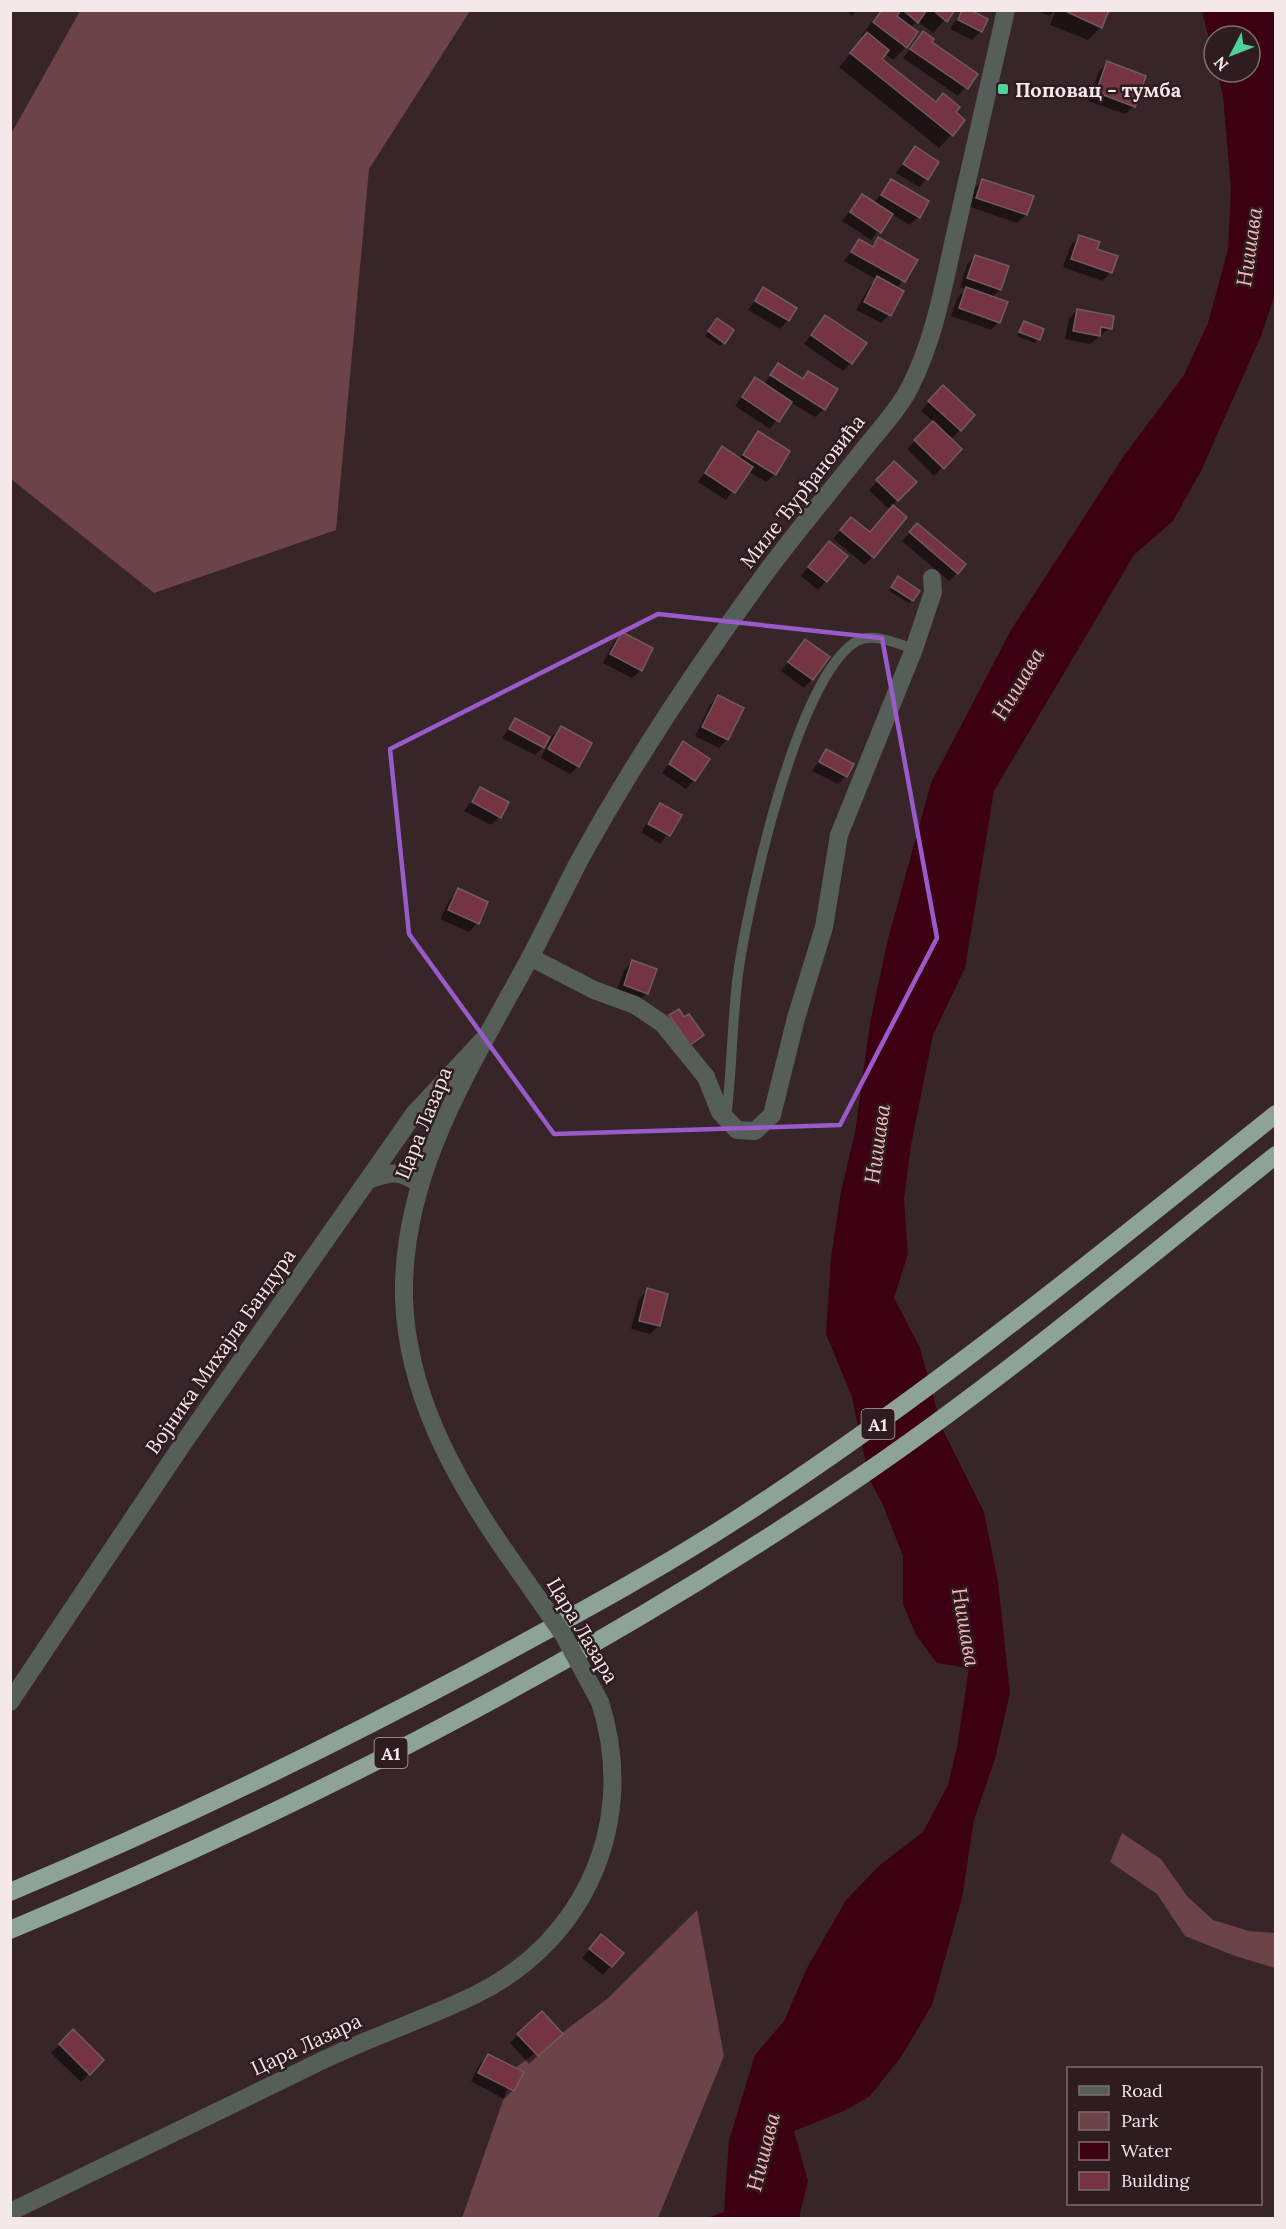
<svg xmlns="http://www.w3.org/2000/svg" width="1286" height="2229" viewBox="0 0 1286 2229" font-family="Lora,serif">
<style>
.green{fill:#6b4349}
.water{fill:#3d0013}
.shadow{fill:#0007}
.building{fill:#753441;stroke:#715b5e;stroke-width:1.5}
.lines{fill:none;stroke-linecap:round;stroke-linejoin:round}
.service{stroke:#555e59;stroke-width:10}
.minor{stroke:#555e59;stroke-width:18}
.tertiary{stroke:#555e59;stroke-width:18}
.motorway{stroke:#8ea397;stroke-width:18}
.tertiary-bridge{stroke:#555e59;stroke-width:18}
.marked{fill:none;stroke:#9a5bca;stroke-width:4.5;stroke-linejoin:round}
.poi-dot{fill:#4dd39a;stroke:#2e1c1e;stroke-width:2}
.labels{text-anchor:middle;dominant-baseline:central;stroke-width:5;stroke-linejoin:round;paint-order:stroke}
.shield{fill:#2e1c1e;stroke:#b9abad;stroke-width:1.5}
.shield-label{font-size:18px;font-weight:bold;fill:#f5e8ea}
.poi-label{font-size:20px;font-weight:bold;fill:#f5e8ea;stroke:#2e1c1e;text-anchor:start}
.street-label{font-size:20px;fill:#f5e8ea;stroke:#2e1c1e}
.water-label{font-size:21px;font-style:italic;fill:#f5b7bf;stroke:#2e1c1e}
</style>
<rect width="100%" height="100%" fill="#382528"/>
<!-- green -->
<g class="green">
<path d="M80,11h390l-101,158 -33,361 -182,63 -143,-114v-345z"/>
<path d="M1122,1833l39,26 26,37 26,24 36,11 26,2v35l-40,-12 -50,-20 -28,-42 -47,-32z"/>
<path d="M697,1910l27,146 -66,162h-196l52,-149 93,-70z"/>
</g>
<!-- water -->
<path class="water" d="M1202,11h73l1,280 -15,45 -60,135 -28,50 -39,34 -140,236 -29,177 -32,67 -22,110 -7,54 4,55 -14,44 26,50 22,80 42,84 14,70 12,111 -15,66 -21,61 -12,78 -30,107 -31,52 -31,39 -26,15 -50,20 14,50 -9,37h-92l17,-6 5,-72 26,-85 29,-34 23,-53 39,-68 34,-35 43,-33 25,-47 9,-38 12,-79 -32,-5 -21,-28 -13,-31v-48l-20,-51 -14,-26 -17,-82 -26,-63 5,-76 10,-67 14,-58 15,-110 18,-84 43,-156 80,-153 112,-173 61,-82 24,-52 20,-74 3,-60 -8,-93 -6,-24h33v-36h-36v23z"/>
<!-- shadow -->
<g class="shadow">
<path d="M846,10h11l-5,6z"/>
<path d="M881,10h73l-21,23 -16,-12 -7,7 -4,19 -13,13 -9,-7 -4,6 55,45 18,9 -2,22 -12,13 -100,-81 25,-29 -3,-2z"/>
<path d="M963,10l18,21 -9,9 -22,-11z"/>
<path d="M1036,10h19l-6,6z"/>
<path d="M1056,10h51l-6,17 -13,13 -38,-15z"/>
<path d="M923,33l7,9 46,32 -18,22 -55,-38z"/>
<path d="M1108,63l26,43 -9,8 -37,-13 11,-30z"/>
<path d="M915,148l12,31 -8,8 -23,-14z"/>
<path d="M983,180l49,17 -6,18 -9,8 -49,-17 6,-17z"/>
<path d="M891,181l27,36 -8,8 -19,-11 -20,26 -29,-19 20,-25 12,7z"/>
<path d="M1079,237l17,13 15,22 -9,9 -39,-14 8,-22z"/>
<path d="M878,239l38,21 -19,28 -8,27 -8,8 -25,-13 13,-23 7,-8 -32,-18 15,-20 11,6z"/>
<path d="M975,256l25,33 -9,9 8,24 -8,8 -40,-14 7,-19 8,-8 -6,-2 7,-22z"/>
<path d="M764,289l24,31 -8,9 -32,-19z"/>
<path d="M1077,310l33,18 -20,16 -25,-5 4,-20z"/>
<path d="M825,317l26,46 -8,8 -39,-27z"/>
<path d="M1024,323l14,16 -3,4 -18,-7z"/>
<path d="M714,324l10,19 -4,3 -15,-10z"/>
<path d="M779,365l22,14 7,-7 16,37 -9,8 -25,-15 -20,27 -35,-23 20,-27 8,6z"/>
<path d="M934,396l26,34 -10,10 10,9 -26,27 -27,-27 27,-27 -13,-11z"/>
<path d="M758,433l17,41 -9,8 -18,-11 -22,29 -28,-18 24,-34 17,11z"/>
<path d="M894,463l20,19 -22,24 13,11 -40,48 -32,-26 18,-20 18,15 21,-24 -21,-20z"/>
<path d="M917,525l40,48 -8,8 -47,-40z"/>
<path d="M821,551l5,30 -8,9 -17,-14z"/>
<path d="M894,582l18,18 -3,3 -20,-12z"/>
<path d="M622,634l19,36 -9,8 -29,-15 11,-21z"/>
<path d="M805,641l7,38 -8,9 -23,-17z"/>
<path d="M718,697l9,42 -8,9 -24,-12 15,-31z"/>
<path d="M516,720l27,27 -8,8 -33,-17z"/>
<path d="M561,728l17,38 -8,8 -29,-16 11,-22z"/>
<path d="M683,743l11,37 -8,9 -24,-16z"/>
<path d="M826,751l20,25 -8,8 -26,-13z"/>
<path d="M480,789l19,28 -8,8 -27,-14z"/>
<path d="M660,804l20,12 -20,28 -19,-12z"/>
<path d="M458,890l28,13 -9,20 -8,9 -29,-13 10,-20z"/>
<path d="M632,962l15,31 -9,8 -22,-8 8,-23z"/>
<path d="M647,1290l12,35 -9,9 -19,-5 8,-30z"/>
<path d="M601,1936l21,17 -19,22 -21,-17z"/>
<path d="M73,2032l29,28 -21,22 -30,-29z"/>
<path d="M518,2035l34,7 -23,22 -19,-21z"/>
<path d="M488,2056l25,34 -9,9 -33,-18 9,-17z"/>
</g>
<!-- building -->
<g class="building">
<path d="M882,10h19l-4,6 21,16 -11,16 -34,-26z"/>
<path d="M903,10h24l-9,13z"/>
<path d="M933,10h22l-8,12z"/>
<path d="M962,10h8l18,9 -6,13 -24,-12z"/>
<path d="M1063,10h46l-7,18z"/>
<path d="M923,31l11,8 -2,3 46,32 -10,15 -58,-40z"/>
<path d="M867,32l22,18 -7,9 54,43 7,-9 17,14 -4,5 9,8 -12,16 -103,-83z"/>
<path d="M1107,61l39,15 -11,31 -39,-15z"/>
<path d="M915,146l24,16 -11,18 -25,-16z"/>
<path d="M891,179l38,22 -9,17 -39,-23z"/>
<path d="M982,179l52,17 -7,19 -51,-17z"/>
<path d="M862,194l31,20 -12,19 -31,-21z"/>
<path d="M1079,235l21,7 -3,7 21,7 -6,17 -41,-14z"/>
<path d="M878,237l40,23 -13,22 -54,-30 8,-13 14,8z"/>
<path d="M975,255l34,11 -8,24 -34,-12z"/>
<path d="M877,276l27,15 -13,25 -27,-14z"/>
<path d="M763,287l34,21 -8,13 -34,-20z"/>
<path d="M966,287l42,15 -8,21 -41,-15z"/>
<path d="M1077,309l37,7 -2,13 -11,-2 -1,9 -27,-5z"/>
<path d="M825,315l42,28 -15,21 -41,-29z"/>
<path d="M717,318l17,12 -9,14 -17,-13z"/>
<path d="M1024,321l20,8 -4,11 -21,-8z"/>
<path d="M778,363l25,16 5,-8 30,18 -13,21 -55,-35z"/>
<path d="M755,377l37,25 -13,20 -37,-25z"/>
<path d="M943,385l32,30 -14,16 -33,-30z"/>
<path d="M933,421l29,28 -18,20 -30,-29z"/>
<path d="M758,431l32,20 -14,24 -33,-20z"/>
<path d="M722,446l31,21 -18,26 -30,-20z"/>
<path d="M894,461l23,21 -19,19 -22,-21z"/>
<path d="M893,505l14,12 -33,41 -34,-28 11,-13 19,15z"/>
<path d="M917,523l49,41 -8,10 -49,-42z"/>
<path d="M829,541l19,15 -21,26 -19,-15z"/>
<path d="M898,576l22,15 -7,10 -22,-14z"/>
<path d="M622,632l31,16 -11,23 -32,-17z"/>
<path d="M805,639l25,18 -17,23 -25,-18z"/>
<path d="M718,695l26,13 -16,32 -26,-13z"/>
<path d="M515,718l35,19 -6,11 -35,-19z"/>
<path d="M561,726l31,17 -13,24 -31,-18z"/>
<path d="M683,741l27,18 -15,22 -26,-17z"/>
<path d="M826,749l28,15 -7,13 -28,-15z"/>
<path d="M480,787l29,15 -8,16 -29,-16z"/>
<path d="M660,803l22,12 -12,21 -22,-12z"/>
<path d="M458,888l30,14 -9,22 -31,-14z"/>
<path d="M632,960l25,9 -9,25 -24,-9z"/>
<path d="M679,1009l5,8 5,-3 15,21 -14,10 -21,-30z"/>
<path d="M647,1288l21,6 -8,32 -21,-5z"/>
<path d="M601,1934l23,19 -12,14 -23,-18z"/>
<path d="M542,2011l21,23 -25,22 -21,-22z"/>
<path d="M73,2029l31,31 -14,15 -31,-31z"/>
<path d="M488,2054l36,18 -10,19 -36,-18z"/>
</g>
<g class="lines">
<!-- service -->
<path class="service" d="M726,1119c6,-49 6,-98 12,-145 10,-70 58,-297 119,-333 16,-9 41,3 57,8"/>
<!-- minor -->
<g class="minor">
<path d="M530,957l64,33 41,15 28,19 43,53 14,35 17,18 18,1 17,-16 24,-97 28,-91 15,-92 75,-186 19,-57 -1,-14"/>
<path d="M371,1179c23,-8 28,-8 49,5"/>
<path d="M10,1702l172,-257 232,-331 68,-73"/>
</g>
<!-- tertiary -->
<g class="tertiary">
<path d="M505,1551c-52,-75 -98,-159 -101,-253 -3,-128 70,-236 128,-344 16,-31 31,-62 47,-93 54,-98 117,-193 183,-283 32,-44 68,-86 102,-129 15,-19 35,-40 46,-62 25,-49 34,-104 46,-157 16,-73 33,-146 50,-220"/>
<path d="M10,2212c103,-50 205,-99 307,-149 51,-25 106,-43 158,-68 112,-55 163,-175 125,-293"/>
</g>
<!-- motorway -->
<g class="motorway">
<path d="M10,1892c157,-66 310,-140 460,-220 90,-49 181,-97 267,-153 189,-122 363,-264 539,-405"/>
<path d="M10,1930c297,-124 585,-273 851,-454 145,-99 278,-212 415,-321"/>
</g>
<!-- tertiary-bridge -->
<path class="tertiary-bridge" d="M505,1551l58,83 37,68"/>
</g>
<!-- marked area -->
<path class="marked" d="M658,614l224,24 55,300 -97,187 -286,9 -145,-200 -19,-185z"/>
<!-- markers -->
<rect class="poi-dot" x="997" y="83" width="12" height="12" rx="3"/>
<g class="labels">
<!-- shield labels -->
<g class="shield">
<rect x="861.5" y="1409" width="33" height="30" rx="4.5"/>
<rect x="374.5" y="1738" width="33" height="30" rx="4.5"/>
</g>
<g class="shield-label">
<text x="878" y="1424">A1</text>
<text x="391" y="1753">A1</text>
</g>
<!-- poi labels -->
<g class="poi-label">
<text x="1015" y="89">Поповац - тумба</text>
</g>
<!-- street labels -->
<g class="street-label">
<text transform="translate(802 491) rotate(-52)">Миле Ђурђановића</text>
<text transform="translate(423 1123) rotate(-68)">Цара Лазара</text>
<text transform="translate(220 1351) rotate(-55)">Војника Михајла Бандура</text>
<text transform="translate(583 1630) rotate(59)">Цара Лазара</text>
<text transform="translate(306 2044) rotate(-25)">Цара Лазара</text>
</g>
<!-- water labels -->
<g class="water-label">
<text transform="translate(1249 247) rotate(-82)">Нишава</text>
<text transform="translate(1018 684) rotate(-59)">Нишава</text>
<text transform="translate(877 1144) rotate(-82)">Нишава</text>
<text transform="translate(966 1627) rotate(80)">Нишава</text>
<text transform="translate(763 2152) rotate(-76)">Нишава</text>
</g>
</g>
<!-- border -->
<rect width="1286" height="2229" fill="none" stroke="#f5e8ea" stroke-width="24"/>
<!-- legend -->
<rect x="1067" y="2067" width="195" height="138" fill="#2e1c1e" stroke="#7e6e70" stroke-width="1.5"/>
<rect x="1079" y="2086" width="30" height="9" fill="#555e59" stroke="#7e6e70" stroke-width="1.5"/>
<text x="1121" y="2097" font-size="18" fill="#f5e8ea">Road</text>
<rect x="1079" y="2112" width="30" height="18" fill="#6b4349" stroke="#7e6e70" stroke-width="1.5"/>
<text x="1121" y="2127" font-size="18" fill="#f5e8ea">Park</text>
<rect x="1079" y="2142" width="30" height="18" fill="#3d0013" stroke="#7e6e70" stroke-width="1.5"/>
<text x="1121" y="2157" font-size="18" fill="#f5e8ea">Water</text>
<rect x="1079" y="2172" width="30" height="18" fill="#753441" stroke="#7e6e70" stroke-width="1.5"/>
<text x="1121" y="2187" font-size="18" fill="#f5e8ea">Building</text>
<!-- north arrow -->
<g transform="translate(1232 54) rotate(228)"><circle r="28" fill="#2e1c1e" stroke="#7e6e70" stroke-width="1.5"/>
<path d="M0-4.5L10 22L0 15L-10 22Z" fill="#4dd39a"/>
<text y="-9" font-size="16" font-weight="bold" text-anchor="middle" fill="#f5e8ea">N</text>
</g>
</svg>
